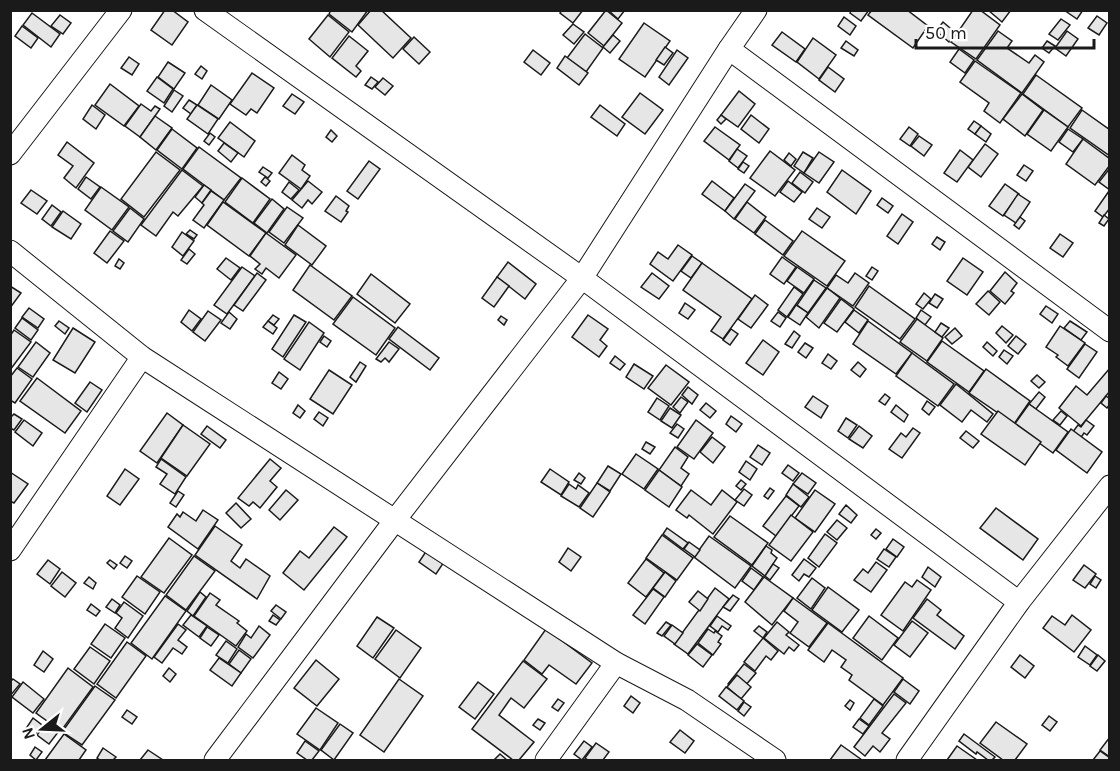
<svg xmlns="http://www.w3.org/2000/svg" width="1120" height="771" viewBox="0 0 1120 771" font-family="Karla,sans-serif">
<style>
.building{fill:#e6e6e6;stroke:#1a1a1a;stroke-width:1.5}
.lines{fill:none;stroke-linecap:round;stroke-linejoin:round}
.minor-casing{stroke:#1a1a1a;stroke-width:23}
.minor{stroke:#fff;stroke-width:21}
</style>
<rect width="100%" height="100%" fill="#fff"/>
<!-- building -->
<g class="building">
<path d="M165,10h7l16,12 -16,23 -21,-15z"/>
<path d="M331,10h37l-16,22 -23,-18z"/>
<path d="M371,10h10l30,28 -18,20 -35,-33z"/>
<path d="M562,10h21l-10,13 -13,-10z"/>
<path d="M606,10l16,13 -18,23 -16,-13z"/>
<path d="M608,10h17l-7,9z"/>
<path d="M851,10h18l-8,11 -11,-8z"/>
<path d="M872,10h35l21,16 -15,22 -45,-33z"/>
<path d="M973,10h7l20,15 -24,34 -25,-17z"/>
<path d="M988,10h23l-9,12z"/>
<path d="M1064,10h19l-6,9z"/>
<path d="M32,13l28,21 -9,13 -28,-22z"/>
<path d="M60,15l11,8 -8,11 -12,-8z"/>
<path d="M328,15l21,17 -19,25 -21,-18z"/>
<path d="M1097,16l10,7 -8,12 -11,-7z"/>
<path d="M844,17l12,9 -6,9 -12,-9z"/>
<path d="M1061,19l9,6 -12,15 -9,-6z"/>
<path d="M943,22l13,11 -7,9 -13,-11z"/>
<path d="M644,23l26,18 -25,36 -26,-18z"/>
<path d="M573,24l11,8 -10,12 -11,-9z"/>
<path d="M22,26l16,12 -7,10 -16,-12z"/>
<path d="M998,31l14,10 -5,7 22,15 6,-8 9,7 -22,31 -45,-33z"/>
<path d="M1067,31l11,8 -12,17 -11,-8z"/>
<path d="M782,32l23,17 -9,13 -24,-17z"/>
<path d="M585,34l18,14 -17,24 -19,-14z"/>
<path d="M613,35l7,6 -10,12 -7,-6z"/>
<path d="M349,36l19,15 -12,15 5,5 -5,6 -24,-19z"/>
<path d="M414,37l16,15 -11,12 -16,-15z"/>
<path d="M813,38l23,17 -17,24 -22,-17z"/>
<path d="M846,41l12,9 -4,6 -13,-8z"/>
<path d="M1047,41l8,5 -6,7 -7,-5z"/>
<path d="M665,47l8,6 -9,12 -8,-5z"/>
<path d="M959,49l15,11 -9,13 -15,-11z"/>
<path d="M533,50l17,13 -9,12 -17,-13z"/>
<path d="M677,50l11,8 -19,27 -10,-8z"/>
<path d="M565,56l23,17 -9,12 -22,-17z"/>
<path d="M129,57l10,7 -7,11 -11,-7z"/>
<path d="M975,61l46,32 -21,30 -16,-12 5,-8 -29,-21z"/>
<path d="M168,62l17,11 -11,16 -16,-12z"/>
<path d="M201,66l6,5 -5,8 -7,-5z"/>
<path d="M828,67l16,12 -9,13 -16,-12z"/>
<path d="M252,73l22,15 -17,25 -6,-4 -5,6 -16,-11z"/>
<path d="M1036,75l46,33 -14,19 -45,-33z"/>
<path d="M157,77l16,12 -9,14 -17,-12z"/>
<path d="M371,77l7,5 -6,7 -7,-4z"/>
<path d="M383,78l10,8 -8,9 -10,-8z"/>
<path d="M110,84l29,22 -15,20 -29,-21z"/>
<path d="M211,85l21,15 -13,19 -21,-14z"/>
<path d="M174,90l9,6 -11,16 -8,-6z"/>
<path d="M739,91l16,13 -17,23 -17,-12z"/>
<path d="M640,93l23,17 -18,24 -23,-17z"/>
<path d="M292,94l12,8 -9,12 -12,-8z"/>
<path d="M1022,94l21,16 -18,26 -22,-17z"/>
<path d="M189,100l8,5 -6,9 -8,-6z"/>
<path d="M141,104l10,7 4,-5 5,3 -20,28 -15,-11z"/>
<path d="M92,105l13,10 -9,14 -13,-10z"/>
<path d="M197,105l21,14 -10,15 -21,-15z"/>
<path d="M600,105l25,19 -8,12 -26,-19z"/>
<path d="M1044,110l24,17 -17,24 -24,-17z"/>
<path d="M1082,110l28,20v26l-40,-28z"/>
<path d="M721,115l5,4 -5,5 -4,-4z"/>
<path d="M751,115l18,14 -10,14 -18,-14z"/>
<path d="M155,116l17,12 -16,22 -16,-13z"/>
<path d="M974,121l7,5 -6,8 -7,-5z"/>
<path d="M230,122l25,19 -11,16 -26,-19z"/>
<path d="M981,126l10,8 -5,8 -11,-8z"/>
<path d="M715,127l25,18 -11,15 -25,-19z"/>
<path d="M909,127l9,7 -8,12 -10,-7z"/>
<path d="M172,129l25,19 -15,21 -25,-19z"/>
<path d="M1068,129l15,10 -10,13 -14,-10z"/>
<path d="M331,130l6,6 -5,6 -6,-5z"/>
<path d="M210,133l5,4 -6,8 -5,-4z"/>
<path d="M919,136l13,9 -8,11 -13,-10z"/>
<path d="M1083,139l27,20v6l-15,20 -29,-21z"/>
<path d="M67,142l27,21 -18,25 -12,-10 9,-12 -15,-11z"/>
<path d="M224,143l14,10 -7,9 -13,-11z"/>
<path d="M985,144l13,10 -17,23 -13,-10z"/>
<path d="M199,147l42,31 -17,22 -41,-31z"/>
<path d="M737,149l10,7 -9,12 -9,-7z"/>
<path d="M960,150l13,10 -16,22 -13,-9z"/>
<path d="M770,151l25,19 -20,26 -25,-18z"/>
<path d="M156,152l24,18 -36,47 -23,-18z"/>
<path d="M803,152l10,6 -9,15 -10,-7z"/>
<path d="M819,152l15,10 -15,21 -15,-10z"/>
<path d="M789,153l7,6 -5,7 -7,-6z"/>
<path d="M292,155l13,10 -3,5 8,6 -9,13 -22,-16z"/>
<path d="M369,161l11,8 -22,30 -11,-8z"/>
<path d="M743,162l6,4 -5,7 -6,-4z"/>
<path d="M1024,165l9,6 -7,10 -9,-6z"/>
<path d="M263,167l9,6 -4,5 -9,-6z"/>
<path d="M1110,168v22l-11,-8z"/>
<path d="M182,170l21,16 -25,30 -5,-4 -17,24 -15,-11z"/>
<path d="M842,170l29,21 -15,23 -29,-22z"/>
<path d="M800,172l13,10 -8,11 -13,-10z"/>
<path d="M86,177l14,10 -9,12 -13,-10z"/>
<path d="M265,177l5,4 -4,5 -5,-4z"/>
<path d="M242,178l28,21 -17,24 -28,-21z"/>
<path d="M308,181l14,11 -10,12 -4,-4 -6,8 -10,-8z"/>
<path d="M712,181l22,17 -9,13 -23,-17z"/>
<path d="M788,181l14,11 -8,10 -14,-10z"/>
<path d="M289,182l10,8 -8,9 -9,-7z"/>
<path d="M745,184l10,7 -21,28 -9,-8z"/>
<path d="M1005,184l14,10 -16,22 -14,-10z"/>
<path d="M204,185l7,5 -9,13 -7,-6z"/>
<path d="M101,187l28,20 -17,23 -27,-20z"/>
<path d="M31,190l16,11 -10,13 -16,-11z"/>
<path d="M211,191l13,9 -20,28 -11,-8 11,-15 -2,-2z"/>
<path d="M1109,191l1,17 -7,9 -8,-6z"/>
<path d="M1018,194l12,8 -14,21 -12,-8z"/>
<path d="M336,196l13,10 -3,5 2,1 -7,10 -16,-11z"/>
<path d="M882,198l11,8 -5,7 -11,-8z"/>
<path d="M272,199l12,10 -17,24 -13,-10z"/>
<path d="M223,202l43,31 -17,23 -42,-31z"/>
<path d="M747,202l19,15 -12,16 -19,-14z"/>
<path d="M52,205l9,7 -10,14 -9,-7z"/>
<path d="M287,207l16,11 -19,25 -15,-11z"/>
<path d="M130,208l14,11 -16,23 -15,-11z"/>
<path d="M817,208l13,9 -8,11 -13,-9z"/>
<path d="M63,211l18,13 -10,15 -19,-12z"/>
<path d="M902,214l11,8 -15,22 -11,-8z"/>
<path d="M1104,215l5,4 -5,7 -5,-3z"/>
<path d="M1020,217l5,4 -6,8 -5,-4z"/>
<path d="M765,220l28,21 -10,14 -28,-21z"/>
<path d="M298,225l28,21 -14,19 -27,-20z"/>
<path d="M190,230l7,5 -3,4 -8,-5z"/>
<path d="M110,231l14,10 -17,22 -13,-10z"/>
<path d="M802,231l43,30 -18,25 -43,-30z"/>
<path d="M182,232l12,9 -11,15 -11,-9z"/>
<path d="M266,233l30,22 -17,23 -13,-10 -4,6 -7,-5 5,-5 -10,-8z"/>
<path d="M1060,234l13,9 -10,14 -13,-9z"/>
<path d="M937,237l8,5 -5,8 -8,-6z"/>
<path d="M678,245l14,10 -19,26 -23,-17 8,-12 10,7z"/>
<path d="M189,249l6,5 -8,10 -6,-4z"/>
<path d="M692,256l10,7 -11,15 -10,-7z"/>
<path d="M782,257l14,10 -12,17 -14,-10z"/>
<path d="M226,258l14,10 -9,12 -14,-11z"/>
<path d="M963,258l20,14 -16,23 -20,-14z"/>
<path d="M119,259l5,4 -4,6 -5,-3z"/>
<path d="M508,262l28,22 -11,15 -28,-22z"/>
<path d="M702,263l50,36 -29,40 -12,-8 10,-14 -38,-27z"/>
<path d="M310,265l42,31 -18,24 -41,-30z"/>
<path d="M242,267l13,9 -28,38 -13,-9z"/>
<path d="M797,267l17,12 -10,14 -17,-12z"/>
<path d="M872,267l6,4 -6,9 -6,-4z"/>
<path d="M1005,272l12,11 -6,8 3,2 -9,11 -15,-13z"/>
<path d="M257,273l9,7 -23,31 -9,-6z"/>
<path d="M652,273l17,13 -10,13 -18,-12z"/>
<path d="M855,273l14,10 -16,23 -26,-18 9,-13 12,8z"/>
<path d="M371,274l39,30 -15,19 -38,-29z"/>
<path d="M497,277l12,9 -15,21 -12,-9z"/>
<path d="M814,280l12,8 -18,25 -11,-8z"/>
<path d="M10,286l11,7 -11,15z"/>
<path d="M869,286l46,33 -15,20 -45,-32z"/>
<path d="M794,287l9,7 -16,23 -9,-7z"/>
<path d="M827,288l13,10 -21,30 -13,-11z"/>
<path d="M988,291l12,11 -11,13 -13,-11z"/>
<path d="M924,293l7,6 -8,10 -7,-5z"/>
<path d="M935,294l8,5 -6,9 -8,-5z"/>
<path d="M755,295l13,10 -17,23 -13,-9z"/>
<path d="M353,297l42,31 -19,27 -43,-31z"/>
<path d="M841,299l13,10 -17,23 -13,-9z"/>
<path d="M685,303l10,7 -7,9 -9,-6z"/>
<path d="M796,305l12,8 -8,12 -12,-8z"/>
<path d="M1046,306l12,8 -6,9 -12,-9z"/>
<path d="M29,308l15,11 -6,9 -16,-11z"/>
<path d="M189,310l12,9 -9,12 -11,-9z"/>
<path d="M854,310l14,10 -9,13 -14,-11z"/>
<path d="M921,310l10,7 -6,8 -9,-7z"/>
<path d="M208,311l13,9 -16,21 -12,-9z"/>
<path d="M229,312l8,7 -7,10 -9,-6z"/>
<path d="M778,312l8,6 -6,9 -9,-6z"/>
<path d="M273,315l6,4 -5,6 -6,-4z"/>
<path d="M294,315l12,7 -23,35 -11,-8z"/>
<path d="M588,315l20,14 -8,11 7,6 -8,11 -27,-20z"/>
<path d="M501,316l6,4 -3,5 -6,-5z"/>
<path d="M22,318l16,12 -7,10 -16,-12z"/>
<path d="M917,319l26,19 -16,23 -27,-19z"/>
<path d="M59,321l10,7 -4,6 -10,-8z"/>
<path d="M268,321l9,7 -4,6 -10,-7z"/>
<path d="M868,321l44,32 -16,21 -43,-30z"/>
<path d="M1070,321l17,11 -6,8 -17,-12z"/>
<path d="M309,322l15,11 -24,37 -16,-11z"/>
<path d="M941,323l8,5 -7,9 -7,-5z"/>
<path d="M1002,326l11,9 -7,8 -10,-10z"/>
<path d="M1060,326l25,17 -17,23 -12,-9 2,-2 -12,-8z"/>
<path d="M398,327l41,31 -9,12 -41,-31z"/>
<path d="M73,328l22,14 -20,31 -22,-13z"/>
<path d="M955,328l7,8 -10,8 -7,-7z"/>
<path d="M731,329l7,5 -8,11 -7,-5z"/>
<path d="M14,330l17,12 -21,28v-34z"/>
<path d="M794,331l6,5 -8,12 -7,-4z"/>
<path d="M324,336l7,5 -4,6 -7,-5z"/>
<path d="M1016,336l10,8 -8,10 -10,-8z"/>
<path d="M763,340l16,12 -16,23 -17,-12z"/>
<path d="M942,341l42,30 -15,21 -42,-30z"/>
<path d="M36,342l14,11 -17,24 -15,-10z"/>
<path d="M389,342l10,7 -10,13 -4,-4 -4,4 -5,-3z"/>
<path d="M987,342l10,9 -4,5 -10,-9z"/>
<path d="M805,343l8,5 -7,10 -8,-6z"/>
<path d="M1085,344l12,8 -18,26 -12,-9z"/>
<path d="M1004,350l9,6 -6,8 -8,-7z"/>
<path d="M912,353l42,31 -16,22 -42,-30z"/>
<path d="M828,354l9,7 -6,8 -9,-6z"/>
<path d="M615,356l10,8 -5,6 -10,-7z"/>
<path d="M360,362l6,4 -10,16 -6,-5z"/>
<path d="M858,362l8,7 -6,8 -9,-7z"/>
<path d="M634,364l19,12 -9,13 -18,-12z"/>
<path d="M666,365l23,17 -18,23 -23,-17z"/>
<path d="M17,368l15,11 -17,24 -5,-3v-23z"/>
<path d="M1110,368v23l-29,35 -22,-18 17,-22 11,9z"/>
<path d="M986,369l44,32 -16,23 -45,-31z"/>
<path d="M329,370l23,15 -19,29 -23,-15z"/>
<path d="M279,372l9,7 -7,10 -9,-6z"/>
<path d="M1037,375l8,7 -6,6 -8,-7z"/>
<path d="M37,378l44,33 -16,22 -45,-32z"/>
<path d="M90,382l12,8 -15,22 -12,-9z"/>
<path d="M956,384l37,30 -6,8 -16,-12 -9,12 -22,-17z"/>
<path d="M688,387l10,8 -6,9 -10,-9z"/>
<path d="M1039,392l6,5 -9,12 -7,-5z"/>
<path d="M885,394l5,4 -5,7 -6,-4z"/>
<path d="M813,396l15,10 -7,12 -16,-11z"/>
<path d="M1106,396l4,3v5l-3,4 -6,-5z"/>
<path d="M681,397l7,5 -8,11 -7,-6z"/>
<path d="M657,398l12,8 -9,14 -12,-8z"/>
<path d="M927,401l8,6 -6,8 -7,-6z"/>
<path d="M706,403l10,8 -6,7 -10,-8z"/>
<path d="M1029,404l39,28 -15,21 -39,-28z"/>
<path d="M298,405l7,6 -5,7 -7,-5z"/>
<path d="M896,405l12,10 -4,7 -13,-10z"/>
<path d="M670,408l11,7 -9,13 -11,-7z"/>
<path d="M998,411l43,31 -16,23 -44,-31z"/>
<path d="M1061,411l6,5 -7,9 -7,-5z"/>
<path d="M319,412l9,6 -5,8 -9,-7z"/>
<path d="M167,413l16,12 -26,38 -17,-12z"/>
<path d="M14,414l8,5 -8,11 -4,-2v-10z"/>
<path d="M731,416l11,8 -6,8 -10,-8z"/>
<path d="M846,418l11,7 -9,13 -10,-7z"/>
<path d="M24,420l18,13 -9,13 -18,-14z"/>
<path d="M696,420l17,13 -19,26 -17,-12z"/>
<path d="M1086,420l8,6 -7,9 -3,-2 -4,6 -8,-6 6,-8 3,2z"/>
<path d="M677,424l7,5 -6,9 -8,-5z"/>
<path d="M183,425l27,19 -23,32 -26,-18z"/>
<path d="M207,426l19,14 -6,8 -19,-14z"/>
<path d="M859,426l13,10 -9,12 -14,-9z"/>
<path d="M913,428l7,5 -18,25 -13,-9 12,-16 5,4z"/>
<path d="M1071,429l31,23 -15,21 -31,-23z"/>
<path d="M966,431l13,10 -6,7 -13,-10z"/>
<path d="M712,437l13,10 -12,16 -13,-11z"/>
<path d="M646,442l9,5 -5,7 -8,-5z"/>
<path d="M758,445l12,8 -8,12 -12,-8z"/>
<path d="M675,447l13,10 -7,11 8,6 -8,12 -22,-16z"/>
<path d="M636,454l22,15 -14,20 -22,-15z"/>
<path d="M161,459l25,18 -11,17 -15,-10 7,-10 -11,-7z"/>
<path d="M270,459l11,9 -11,13 7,6 -17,21 -7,-6 -4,4 -11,-8z"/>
<path d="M746,461l11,8 -7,11 -11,-8z"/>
<path d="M788,465l11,8 -6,8 -11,-8z"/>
<path d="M608,466l13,8 -11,17 -13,-8z"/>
<path d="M125,469l14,10 -19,26 -13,-9z"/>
<path d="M550,469l19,13 -8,13 -20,-13z"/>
<path d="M659,470l23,17 -13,20 -24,-17z"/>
<path d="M10,472l18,12 -14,19 -4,-2z"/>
<path d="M579,473l6,5 -4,6 -7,-4z"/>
<path d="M802,473l14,10 -8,11 -15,-10z"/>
<path d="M741,480l5,4 -5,6 -5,-4z"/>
<path d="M597,483l13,9 -17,25 -13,-9z"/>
<path d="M569,484l7,5 2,-4 11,8 -10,14 -18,-11z"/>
<path d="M793,484l16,13 -8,10 -15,-12z"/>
<path d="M770,488l4,3 -6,8 -4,-3z"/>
<path d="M744,489l8,6 -8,11 -9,-6z"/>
<path d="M286,490l12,10 -18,20 -11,-10z"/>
<path d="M691,490l20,15 11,-15 15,12 -24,32 -24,-19 -2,3 -11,-8z"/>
<path d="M815,490l20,14 -20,28 -20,-14z"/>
<path d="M178,491l6,4 -8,12 -6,-4z"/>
<path d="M786,496l13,10 -23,30 -13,-10z"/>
<path d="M236,503l15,16 -10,9 -15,-15z"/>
<path d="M846,505l11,10 -6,8 -12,-9z"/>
<path d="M996,508l42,31 -15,21 -43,-32z"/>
<path d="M203,510l15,10 -20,29 -30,-22 9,-13 3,3 3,-5 13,9z"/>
<path d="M791,515l22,17 -22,29 -22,-16z"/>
<path d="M730,516l38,27 -16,22 -38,-28z"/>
<path d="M837,520l10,8 -10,12 -10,-8z"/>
<path d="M215,526l27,19 -11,16 9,7 6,-9 24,17 -13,23 -62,-44z"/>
<path d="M334,527l13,10 -43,53 -21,-17 17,-22 9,7z"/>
<path d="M667,528l21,15 -5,6 -20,-15z"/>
<path d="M876,529l5,4 -5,6 -5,-4z"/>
<path d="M825,534l12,9 -18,24 -11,-9z"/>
<path d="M662,535l31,23 -16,22 -31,-22z"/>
<path d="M709,536l42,30 -16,22 -41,-31z"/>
<path d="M169,538l23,17 -28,38 -23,-16z"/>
<path d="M893,539l11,8 -7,10 -11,-8z"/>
<path d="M689,542l11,8 -5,7 -11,-8z"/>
<path d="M766,546l6,4 -1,3 6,5 -12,18 -13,-10z"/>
<path d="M429,547l17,12 -10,15 -17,-12z"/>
<path d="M568,548l13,9 -10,14 -12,-9z"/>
<path d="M884,549l12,8 -7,10 -12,-8z"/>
<path d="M125,556l7,5 -5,7 -7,-5z"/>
<path d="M194,556l21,15 -29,39 -20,-15z"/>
<path d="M646,559l18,14 -18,24 -18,-14z"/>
<path d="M804,559l12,9 -7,9 -5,-3 -5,7 -7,-6z"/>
<path d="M48,560l12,9 -10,15 -13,-10z"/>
<path d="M110,560l7,5 -3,4 -7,-6z"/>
<path d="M876,562l11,8 -16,22 -17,-12 9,-11 5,4z"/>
<path d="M773,564l6,4 -9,12 -5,-4z"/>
<path d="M1084,565l12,9 -11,14 -12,-8z"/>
<path d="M928,567l13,10 -6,10 -13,-10z"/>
<path d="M751,568l12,9 -9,13 -12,-9z"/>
<path d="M62,572l14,11 -11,14 -14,-11z"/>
<path d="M665,572l11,9 -11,16 -12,-9z"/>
<path d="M137,576l23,16 -15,22 -23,-17z"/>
<path d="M1095,576l6,4 -5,8 -6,-4z"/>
<path d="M89,577l7,6 -3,6 -9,-6z"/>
<path d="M764,577l29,21 -21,27 -27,-23z"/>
<path d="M812,578l13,10 -14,21 -14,-11z"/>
<path d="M917,580l14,10 -28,41 -22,-16 24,-33 7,5z"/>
<path d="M828,587l31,23 -17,22 -30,-22z"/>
<path d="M715,588l14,11 -41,55 -14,-10z"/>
<path d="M653,589l11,8 -19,27 -12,-9z"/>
<path d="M698,591l10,8 -8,12 -11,-9z"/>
<path d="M200,592l6,5 -13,19 -6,-5z"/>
<path d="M210,593l10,7 -4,5 23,16 -2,2 10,8 -11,15 -42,-30z"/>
<path d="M733,595l6,4 -9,12 -7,-4z"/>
<path d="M165,596l21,15 -34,48 -21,-16z"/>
<path d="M793,598l34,25 -18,24 -19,-14 8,-11 -14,-11z"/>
<path d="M112,599l8,6 -5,8 -9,-6z"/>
<path d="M927,599l14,11 -4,5 27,21 -9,13 -42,-31z"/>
<path d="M124,602l19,14 -15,22 -13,-10 7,-10 -6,-5z"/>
<path d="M91,604l9,7 -4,5 -9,-6z"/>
<path d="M276,605l10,7 -5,7 -10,-8z"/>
<path d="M191,615l16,11 -8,11 -16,-12z"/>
<path d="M273,615l7,5 -4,5 -7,-4z"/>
<path d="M1072,615l19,15 -17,22 -31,-24 9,-12 13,9z"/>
<path d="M717,616l14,10 -3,4 -6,-4 -4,6 -8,-6z"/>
<path d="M869,616l29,22 -16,22 -29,-22z"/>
<path d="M377,617l17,11 -21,30 -16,-12z"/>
<path d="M912,621l16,12 -18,24 -16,-12z"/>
<path d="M666,622l5,3 -9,11 -5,-3z"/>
<path d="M777,622l12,10 -3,3 13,10 -5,6 -5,-4 -5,7 -20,-16z"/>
<path d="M828,623l75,55 -20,27 -34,-25 3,-5 -11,-8 5,-7 -14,-10 -8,12 -16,-12z"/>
<path d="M105,624l20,14 -14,20 -20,-14z"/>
<path d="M178,624l8,6 -8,10 9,7 -5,7 -9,-6 -11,15 -8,-6z"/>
<path d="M672,625l11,8 -8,11 -11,-8z"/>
<path d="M259,626l11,9 -17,23 -15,-11 8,-13 5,4z"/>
<path d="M759,626l8,6 -4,6 -9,-7z"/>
<path d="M207,627l12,8 -8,11 -11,-8z"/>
<path d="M546,629l46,34 -16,21 -27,-19 -7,9 -18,-14z"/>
<path d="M708,629l6,4 1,-2 7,5 -4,6 3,2 -8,11 -15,-12z"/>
<path d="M396,630l25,18 -21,30 -25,-19z"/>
<path d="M763,638l15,13 -7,9 -5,-4 -11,15 -11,-9z"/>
<path d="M226,641l11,8 -9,14 -12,-8z"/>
<path d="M127,642l19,14 -30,42 -19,-14z"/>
<path d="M697,644l15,11 -9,12 -15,-12z"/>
<path d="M1085,646l12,9 -7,10 -12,-8z"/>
<path d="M90,647l20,14 -16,23 -20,-15z"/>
<path d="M239,650l12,9 -10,14 -12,-9z"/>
<path d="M43,651l10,8 -9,13 -10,-7z"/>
<path d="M1020,655l14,11 -9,12 -14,-11z"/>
<path d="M1098,655l7,6 -8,10 -7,-5z"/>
<path d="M219,658l22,15 -9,13 -22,-16z"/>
<path d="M316,660l23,19 -22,27 -23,-18z"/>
<path d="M523,661l24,18 -23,29 -13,-10 -12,17 35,27 -15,18h-6l-41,-31z"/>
<path d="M744,664l12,9 -17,20 -11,-9z"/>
<path d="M68,668l25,19 -32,44 -25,-18z"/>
<path d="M169,668l7,6 -6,8 -7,-6z"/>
<path d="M737,675l14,12 -10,12 -14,-12z"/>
<path d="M13,679l7,5 -10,12v-14z"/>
<path d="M399,679l24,17 -39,56 -24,-17z"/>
<path d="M903,679l16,12 -9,13 -16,-12z"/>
<path d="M23,682l21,17 -11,14 -21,-16z"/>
<path d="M478,682l16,12 -19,25 -16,-12z"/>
<path d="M95,686l20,14 -33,45 -20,-13z"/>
<path d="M726,687l18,14 -7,9 -18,-14z"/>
<path d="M894,694l12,9 -24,30 8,6 -10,13 -7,-6 -8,10 -11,-9z"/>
<path d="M631,696l9,7 -7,10 -9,-7z"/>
<path d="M558,699l6,4 -6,8 -6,-4z"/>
<path d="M874,699l9,7 -14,19 -9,-7z"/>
<path d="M850,700l4,3 -4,7 -5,-4z"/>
<path d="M744,702l7,5 -7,9 -6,-5z"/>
<path d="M316,708l22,15 -18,27 -23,-16z"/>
<path d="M127,710l10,7 -5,7 -10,-7z"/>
<path d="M1049,716l8,6 -7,9 -8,-6z"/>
<path d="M33,718l9,7 -8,11 -9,-6z"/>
<path d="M538,719l7,4 -5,7 -7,-5z"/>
<path d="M859,719l10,7 -6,8 -10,-7z"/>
<path d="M47,722l12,9 -10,13 -12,-9z"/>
<path d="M996,722l31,22 -12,16h-12l-23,-17z"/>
<path d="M340,724l13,9 -19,27 -13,-10z"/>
<path d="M680,730l14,11 -9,12 -15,-11z"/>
<path d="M64,734l22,16 -7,10h-34z"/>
<path d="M964,734l31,23 -3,3h-4l-11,-8 -1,2 -17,-13z"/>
<path d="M1110,737v20l-10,-7z"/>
<path d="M305,741l14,10 -7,9h-5l-10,-7z"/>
<path d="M584,741l8,6 -10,13 -8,-6z"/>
<path d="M596,743l13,9 -6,8h-15l-3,-2z"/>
<path d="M841,745l21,15h-32z"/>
<path d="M957,746l20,14h-30z"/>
<path d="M35,747l7,5 -6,8 -6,-5z"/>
<path d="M103,748l13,9 -3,3h-13l-3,-2z"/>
<path d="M148,750l15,10h-23z"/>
<path d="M1100,751l10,7v2h-17z"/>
<path d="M500,754l7,6h-13z"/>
</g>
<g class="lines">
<!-- minor casing -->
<g class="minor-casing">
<g id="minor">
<path d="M205,10l377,268 437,324"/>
<path d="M729,49l381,282"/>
<path d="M10,154l111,-144"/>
<path d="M10,251l132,106 474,306 71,37 88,60"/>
<path d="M10,550l132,-193"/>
<path d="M215,760l180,-240 187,-242 147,-229 27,-39"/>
<path d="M546,760l70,-97"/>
<path d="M907,760l112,-158 91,-116"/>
</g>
</g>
<!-- minor -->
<use href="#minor" class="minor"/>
</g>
<!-- border -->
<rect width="1120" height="771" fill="none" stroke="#1a1a1a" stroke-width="24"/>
<!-- north arrow -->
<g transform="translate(42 729) rotate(252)" stroke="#ffffff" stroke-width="4.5" paint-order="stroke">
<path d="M0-4.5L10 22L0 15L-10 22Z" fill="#1a1a1a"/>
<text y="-9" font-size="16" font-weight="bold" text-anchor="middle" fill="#1a1a1a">N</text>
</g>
<!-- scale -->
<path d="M916 39v9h178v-9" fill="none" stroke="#1a1a1a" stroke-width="3"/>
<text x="925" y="39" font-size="18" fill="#1a1a1a" stroke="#ffffff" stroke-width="4.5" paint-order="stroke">50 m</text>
</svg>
